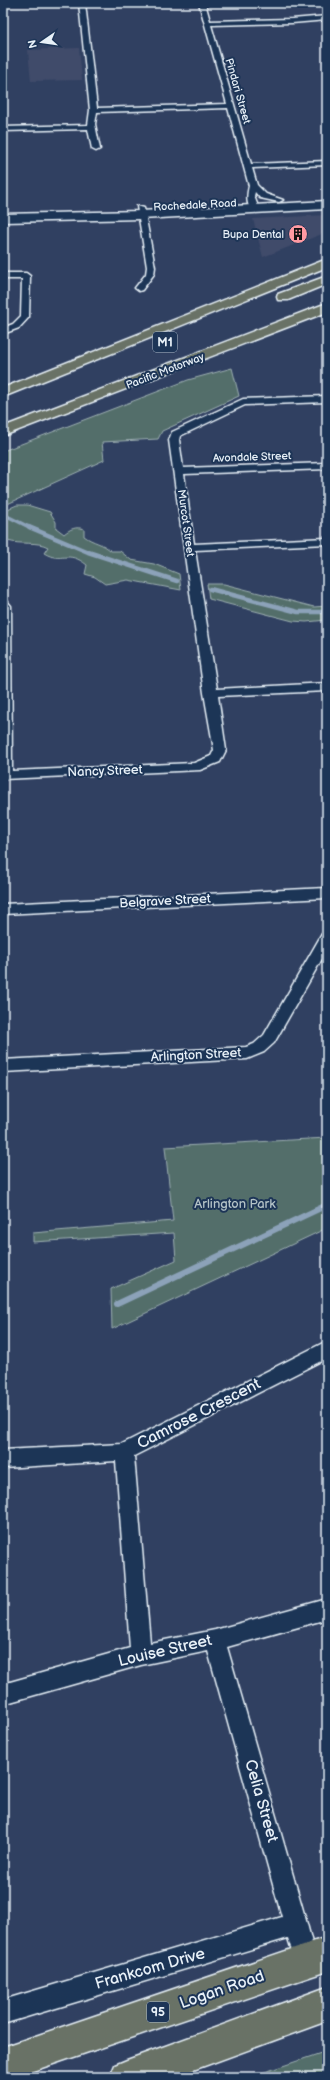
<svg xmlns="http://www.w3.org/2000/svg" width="330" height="2080" viewBox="0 0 330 2080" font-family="'Balsamiq Sans',sans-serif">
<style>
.built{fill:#414b6b}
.green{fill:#536e6b;stroke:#9eb0b2}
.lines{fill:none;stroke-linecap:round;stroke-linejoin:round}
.stream-far2{stroke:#8ca2b9;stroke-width:3.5}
.stream-far1{stroke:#8ca2b9;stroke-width:4.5}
.stream{stroke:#8ca2b9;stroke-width:6}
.street-casing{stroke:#e8f1f8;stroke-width:3}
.secondary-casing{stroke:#e8f1f8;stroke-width:3}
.primary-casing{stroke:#e8f1f8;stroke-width:3}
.highway-casing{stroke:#e8f1f8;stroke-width:3}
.street{fill:#1d3557;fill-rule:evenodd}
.secondary{fill:#1d3557;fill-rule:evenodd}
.primary{fill:#697266;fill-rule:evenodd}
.highway{fill:#697266;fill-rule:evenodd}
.labels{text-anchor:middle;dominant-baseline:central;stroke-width:4;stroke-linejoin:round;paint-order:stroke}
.far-street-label{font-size:11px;fill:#e8f1f8;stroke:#1d3557}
.far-poi-label{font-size:11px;fill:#e8f1f8;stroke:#1d3557;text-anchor:end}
.shield{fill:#1d3557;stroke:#abb9c8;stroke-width:1}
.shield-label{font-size:12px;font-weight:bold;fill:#e8f1f8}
.street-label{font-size:13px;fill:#e8f1f8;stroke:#1d3557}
.park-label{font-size:13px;fill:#b4c3c7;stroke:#1d3557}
.near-street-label{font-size:16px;fill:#e8f1f8;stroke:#1d3557}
</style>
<rect width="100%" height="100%" fill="#304061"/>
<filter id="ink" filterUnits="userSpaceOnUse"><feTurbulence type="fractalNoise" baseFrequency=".025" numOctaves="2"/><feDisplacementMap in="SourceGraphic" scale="8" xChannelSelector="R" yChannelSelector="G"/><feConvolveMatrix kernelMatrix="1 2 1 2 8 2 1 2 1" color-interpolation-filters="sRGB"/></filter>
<g filter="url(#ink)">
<!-- built -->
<g class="built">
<path d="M79,48l3,32 -51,1 -3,-31z"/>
<path d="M327,215v17l-64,25 -10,-38z"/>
</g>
<!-- green -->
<g class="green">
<path d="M232,368l7,28 -77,35 -4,8 -56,3 2,18 -101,46v-55l185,-71z"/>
<path d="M17,505h10l23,7 6,10v6l8,6c6,-5 12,-8 20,-5v7c9,7 19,7 27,15h9l11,9 23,4 25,10 2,16 -53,-10 -23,4 -10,-7 -10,-3 2,-9c-20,-16 -25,-1 -43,-12l4,-6c-10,-6 -28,-2 -40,-6l-5,-8v-22z"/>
<path d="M207,584h17l90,23 13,-1v14l-21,2 -13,-1 -84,-22z"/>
<path d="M327,1138v90l-215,101 -1,-40 65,-29 -2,-27 -141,9v-9l140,-12 -8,-74z"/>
<path d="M327,2051v26h-77z"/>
</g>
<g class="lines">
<!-- stream-far2 -->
<path class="stream-far2" d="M3,514l28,14"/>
<!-- stream-far1 -->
<g class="stream-far1">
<path d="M29,527l59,25 89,29"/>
<path d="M210,589l88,23h29"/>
</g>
<!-- stream -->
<path class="stream" d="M117,1304l210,-99"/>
<!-- street casing -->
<g class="street-casing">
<g id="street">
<path d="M79,3h6l12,105 130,-4 -28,-101h6l5,18 82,-2 35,-3v4l-35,3 -81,2 40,139 76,-3v4l-75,3 5,17 9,9 17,6 -4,2 -19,-4 -5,-6 -1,4 5,13 -4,2c-10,-3 -8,-17 -6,-25l-21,-78 -131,4 -2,12 5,25 -4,2 -4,-2 -4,-20 -85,2v-4l85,-2 2,-15z"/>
<path d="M137,206l7,2 11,59 -1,7 -12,16 -3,1 -4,-3 11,-14 1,-7z"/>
<path d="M3,273h23l4,3 -1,41 -10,11 -16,6v-6l10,-4 8,-8 1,-37h-19z"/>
<path d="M327,396v6l-82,3 -65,31 -1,4 4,28 144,-5v6l-143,5 10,70 133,-6v6l-132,6 22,139 110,-6v8l-109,5 8,54 -6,12 -20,8 -197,9v-179l4,1 4,5 1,165 182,-8 17,-7 3,-6 -10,-57 -35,-253 3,-8 71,-33z"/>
<path d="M327,888v10l-324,16v-10z"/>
<path d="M327,933v17l-53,93 -10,9 -17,7 -244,13v-12l243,-13 8,-3 10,-9 58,-101z"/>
<path d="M327,1341v17l-193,98 16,187 65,-13 112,-31v20l-100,28 80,277 10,38 -3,8 -8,3 -8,-3 -10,-32 -285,86v-24l279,-83 -74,-266 -67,14 -138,39v-20l127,-36 -14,-187 -113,7v-18l119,-6z"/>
</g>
</g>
<!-- secondary casing -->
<g class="secondary-casing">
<path id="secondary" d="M327,201v8l-186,10 -138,3v-8l138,-3z"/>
</g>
<!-- primary casing -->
<g class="primary-casing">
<g id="primary">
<path d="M327,1937v34l-312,106h-12v-30z"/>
<path d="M327,1987v34l-153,56h-64l5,-12 12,-5z"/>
</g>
</g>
<!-- highway casing -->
<g class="highway-casing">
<g id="highway">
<path d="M327,259v8l-324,130v-9z"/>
<path d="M327,276v8l-39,16h-10l-1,-3 1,-3z"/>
<path d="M327,303v9l-324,124v-9z"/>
</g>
</g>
<!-- street -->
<use href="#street" class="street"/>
<!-- secondary -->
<use href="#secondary" class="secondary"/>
<!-- primary -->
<use href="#primary" class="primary"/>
<!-- highway -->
<use href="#highway" class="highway"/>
</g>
</g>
<!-- icons -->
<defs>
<g id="building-disc" transform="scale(1)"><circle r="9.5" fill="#ff9aa2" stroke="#1d3557"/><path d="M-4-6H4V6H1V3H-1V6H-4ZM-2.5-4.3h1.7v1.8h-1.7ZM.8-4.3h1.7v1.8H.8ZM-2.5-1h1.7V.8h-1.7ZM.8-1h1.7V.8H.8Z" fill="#111"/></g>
</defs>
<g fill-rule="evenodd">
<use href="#building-disc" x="298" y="234"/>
</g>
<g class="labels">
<!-- far-street labels -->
<g class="far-street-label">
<text transform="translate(238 91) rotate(74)">Pindari Street</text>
<text transform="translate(195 205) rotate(-3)">Rochedale Road</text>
<text transform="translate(165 371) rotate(-21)">Pacific Motorway</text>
<text transform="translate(252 457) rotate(-2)">Avondale Street</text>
<text transform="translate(186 523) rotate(82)">Murcot Street</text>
</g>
<!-- far-poi labels -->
<g class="far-poi-label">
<text x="284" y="234">Bupa Dental</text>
</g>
<!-- shield labels -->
<g class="shield">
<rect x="153" y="332" width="24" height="20" rx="3"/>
<rect x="147" y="2002" width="22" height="20" rx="3"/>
</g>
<g class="shield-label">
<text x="165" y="342">M1</text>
<text x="158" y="2012">95</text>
</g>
<!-- street labels -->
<g class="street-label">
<text transform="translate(105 771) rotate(-2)">Nancy Street</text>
<text transform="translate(165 901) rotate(-3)">Belgrave Street</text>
<text transform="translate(196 1055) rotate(-3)">Arlington Street</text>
</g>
<!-- park labels -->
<g class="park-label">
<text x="235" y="1204">Arlington Park</text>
</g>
<!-- near-street labels -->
<g class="near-street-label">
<text transform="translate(199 1414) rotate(-27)">Camrose Crescent</text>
<text transform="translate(165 1651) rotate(-13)">Louise Street</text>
<text transform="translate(261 1801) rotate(74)">Celia Street</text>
<text transform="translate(150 1969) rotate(-16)">Frankcom Drive</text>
<text transform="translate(222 1990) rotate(-19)">Logan Road</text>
</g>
</g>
<!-- margin -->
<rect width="330" height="2080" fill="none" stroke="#1d3557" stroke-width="16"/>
<rect x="8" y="8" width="314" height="2064" fill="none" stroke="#e8f1f8" stroke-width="1.5" filter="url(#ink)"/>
<!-- north arrow -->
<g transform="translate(42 42) rotate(257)" stroke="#1d3557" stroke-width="3" paint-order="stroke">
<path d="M0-3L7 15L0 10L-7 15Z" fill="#e8f1f8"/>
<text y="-6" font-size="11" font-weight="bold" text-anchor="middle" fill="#e8f1f8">N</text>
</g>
</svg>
